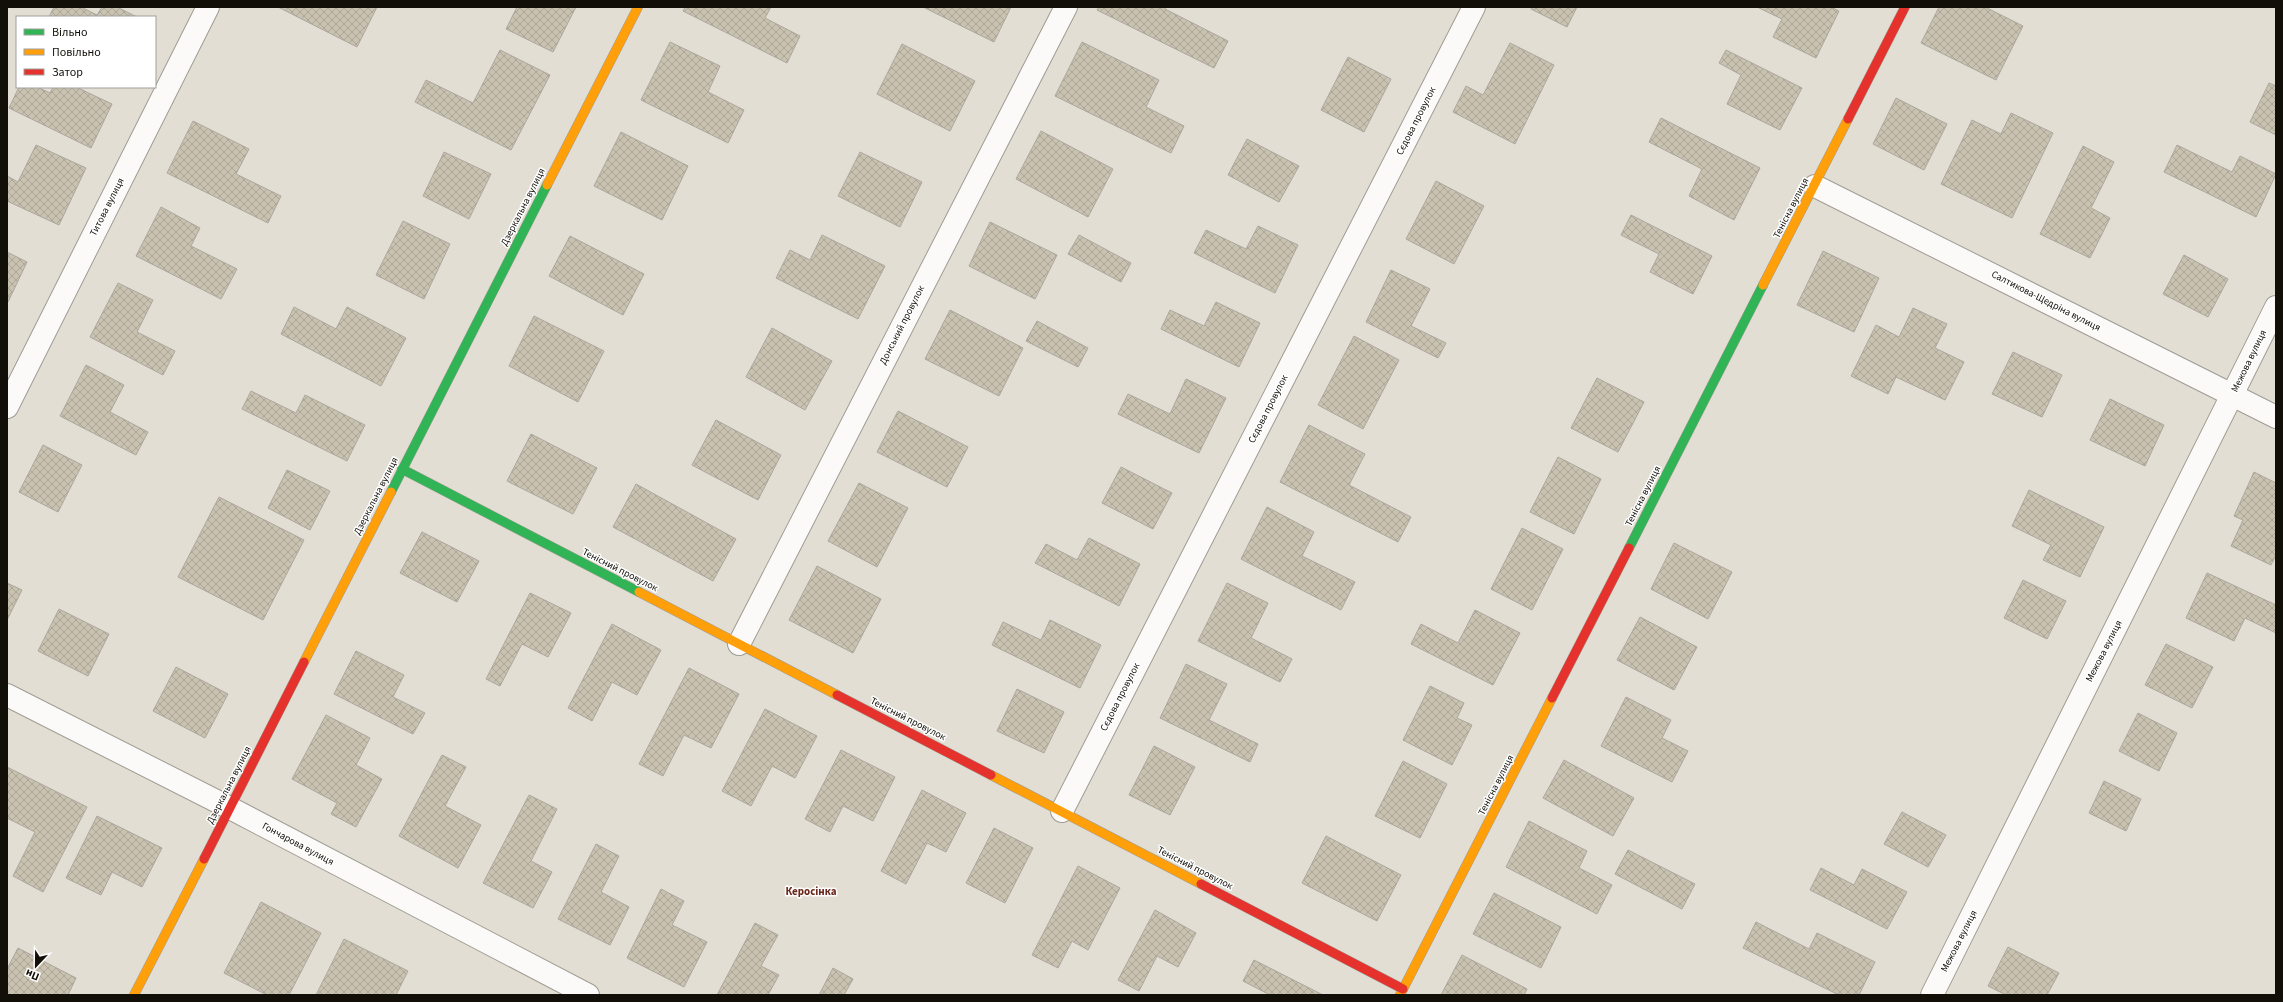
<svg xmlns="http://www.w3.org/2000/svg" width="2283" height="1002" viewBox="0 0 2283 1002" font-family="'Source Sans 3',sans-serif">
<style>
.building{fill:url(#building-cross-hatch);stroke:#aaa79f}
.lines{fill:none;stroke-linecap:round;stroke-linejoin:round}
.street-casing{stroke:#9f9c94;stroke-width:24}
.fast-casing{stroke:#9f9c94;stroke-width:10}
.slow-casing{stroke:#9f9c94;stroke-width:10}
.jam-casing{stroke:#9f9c94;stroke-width:10}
.street{stroke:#fbfaf8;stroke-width:22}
.fast{stroke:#30b455;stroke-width:9}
.slow{stroke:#ff9f0a;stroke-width:9}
.jam{stroke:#e5322d;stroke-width:9}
.labels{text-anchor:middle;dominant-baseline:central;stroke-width:3;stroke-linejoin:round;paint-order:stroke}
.street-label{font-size:10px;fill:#110f08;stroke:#fff}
.neighbourhood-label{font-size:11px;font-weight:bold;fill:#6b271b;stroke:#fff}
</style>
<defs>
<pattern id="building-cross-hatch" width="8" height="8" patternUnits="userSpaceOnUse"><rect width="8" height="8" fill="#c9c2b1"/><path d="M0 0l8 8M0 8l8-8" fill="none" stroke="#aca697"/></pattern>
</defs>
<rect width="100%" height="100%" fill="#e2ded3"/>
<!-- building -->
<g class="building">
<path d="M54,7h27l16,8 5,-8h15l20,10h-88z"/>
<path d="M278,7h99l-20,40z"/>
<path d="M517,7h59l-23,45 -47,-23z"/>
<path d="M685,7h86l-6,11 35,18 -13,27 -104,-52z"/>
<path d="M923,7h88l-17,35z"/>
<path d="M1099,7h67l-1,2 63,32 -14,27 -117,-58z"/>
<path d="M1532,7h45l-10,20 -36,-18z"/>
<path d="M1757,7h74l8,4 -23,47 -43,-21 9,-18z"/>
<path d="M1939,7h46l38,19 -27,54 -75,-37z"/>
<path d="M670,42l50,24 -12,26 36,18 -16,33 -87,-43z"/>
<path d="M1082,42l77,38 -13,27 38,19 -13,27 -116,-57z"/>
<path d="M1510,43l44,22 -39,79 -62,-32 13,-26 17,9z"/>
<path d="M902,44l73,37 -25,50 -73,-37z"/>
<path d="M500,50l50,25 -39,75 -96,-48 11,-22 47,23z"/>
<path d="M1726,50l76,38 -22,42 -53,-26 14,-29 -22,-12z"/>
<path d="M1348,57l43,22 -27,53 -43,-22z"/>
<path d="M2269,83l7,3v49l-26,-13z"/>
<path d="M19,87h18l13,6 3,-6h23l36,17 -21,44 -82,-40z"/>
<path d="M1896,98l51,26 -23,46 -51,-26z"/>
<path d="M2011,113l42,20 -41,85 -71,-34 31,-64 29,14z"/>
<path d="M1661,118l99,50 -26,52 -45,-24 13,-27 -53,-27z"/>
<path d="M193,121l56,28 -13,25 45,22 -13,27 -101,-50z"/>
<path d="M1041,131l72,38 -25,48 -72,-38z"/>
<path d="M621,132l67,34 -26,54 -68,-34z"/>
<path d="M1247,139l52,27 -20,36 -51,-27z"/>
<path d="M36,145l50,23 -27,57 -52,-24v-25l11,6z"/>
<path d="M2177,145l55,27 8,-16 36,18 -20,43 -92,-45z"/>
<path d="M2083,146l31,16 -23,46 19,10 -20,40 -50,-24z"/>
<path d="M444,152l47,22 -22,45 -46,-23z"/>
<path d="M860,152l62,30 -22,45 -62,-31z"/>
<path d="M1436,181l48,25 -30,58 -48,-25z"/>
<path d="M161,207l39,21 -9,18 46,23 -16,30 -85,-43z"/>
<path d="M1631,215l81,41 -19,38 -43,-22 9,-18 -38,-19z"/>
<path d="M403,221l47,23 -26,55 -48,-24z"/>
<path d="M990,222l67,33 -22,44 -66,-33z"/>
<path d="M1258,226l40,19 -23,48 -81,-40 12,-23 40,19z"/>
<path d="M822,235l63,31 -27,53 -82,-41 14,-28 20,10z"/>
<path d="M1079,235l52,28 -10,19 -53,-28z"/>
<path d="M570,236l74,38 -21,41 -74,-39z"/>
<path d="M1823,251l56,27 -25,54 -57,-27z"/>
<path d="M7,252l20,10 -19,40h-1z"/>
<path d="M2184,255l44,24 -20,38 -45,-23z"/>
<path d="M1391,270l39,19 -19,37 35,17 -8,15 -72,-36z"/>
<path d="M118,283l35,17 -16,32 38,19 -12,24 -73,-38z"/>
<path d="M1216,302l44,21 -21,44 -78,-38 9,-19 34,16z"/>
<path d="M294,307l42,22 11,-22 59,31 -25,48 -100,-52z"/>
<path d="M1913,308l34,16 -12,24 29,14 -19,38 -49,-23 -8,17 -37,-18 25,-51 23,12z"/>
<path d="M950,310l73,38 -24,48 -74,-37z"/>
<path d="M534,316l70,35 -26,51 -69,-36z"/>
<path d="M1037,321l51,27 -10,19 -52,-26z"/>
<path d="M772,328l60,33 -27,49 -59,-33z"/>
<path d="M1354,336l45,24 -36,69 -45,-24z"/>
<path d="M2013,352l49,23 -20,42 -50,-23z"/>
<path d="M86,365l38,20 -14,27 38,20 -12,23 -76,-39z"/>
<path d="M1597,378l47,24 -26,50 -47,-24z"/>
<path d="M1186,379l40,19 -27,55 -81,-39 10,-20 42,20z"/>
<path d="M251,391l45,22 9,-18 60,30 -18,36 -105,-52z"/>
<path d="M2110,399l54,26 -19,41 -55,-26z"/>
<path d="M898,411l70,36 -21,40 -70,-35z"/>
<path d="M716,420l65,35 -23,45 -66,-35z"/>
<path d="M1309,425l56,29 -16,31 62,32 -13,25 -118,-60z"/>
<path d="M531,434l66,34 -24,46 -66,-33z"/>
<path d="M43,445l39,20 -24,47 -39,-20z"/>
<path d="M1558,457l43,22 -27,55 -44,-22z"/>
<path d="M1121,467l51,26 -19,36 -51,-26z"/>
<path d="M287,470l43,21 -20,39 -42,-22z"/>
<path d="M2254,472l22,11v72l-5,10 -40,-19 12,-26 -9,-4z"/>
<path d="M859,483l49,25 -31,59 -49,-26z"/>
<path d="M636,484l100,55 -23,42 -100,-54z"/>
<path d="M2029,490l75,37 -24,50 -37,-17 8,-15 -39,-19z"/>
<path d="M219,497l85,43 -41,80 -85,-43z"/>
<path d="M1267,507l47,25 -12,24 53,26 -14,28 -100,-51z"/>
<path d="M1522,528l41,21 -31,61 -41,-21z"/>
<path d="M422,532l57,29 -22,41 -57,-29z"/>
<path d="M1089,538l51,26 -21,42 -84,-43 11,-19 31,16z"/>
<path d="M1674,543l58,29 -24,47 -57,-30z"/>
<path d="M817,566l64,33 -28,54 -64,-33z"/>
<path d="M2207,573l69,32v28l-31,-15 -11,23 -48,-23z"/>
<path d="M2023,580l43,21 -19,38 -43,-21z"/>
<path d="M7,583l15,7 -15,30z"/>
<path d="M1227,583l41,20 -17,35 41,21 -12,23 -82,-41z"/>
<path d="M530,593l41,20 -23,44 -26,-13 -22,42 -14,-7z"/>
<path d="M59,609l50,25 -21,42 -50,-25z"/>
<path d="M1475,610l45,23 -27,52 -82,-41 10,-20 37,19z"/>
<path d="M1640,617l57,30 -23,43 -57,-30z"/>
<path d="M1050,620l51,25 -21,43 -88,-43 11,-23 38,18z"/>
<path d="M612,624l49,26 -24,45 -25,-13 -20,39 -24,-13z"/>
<path d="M2166,644l47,23 -21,41 -47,-23z"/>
<path d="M356,651l48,24 -11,22 32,16 -12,21 -79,-40z"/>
<path d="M1186,664l41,20 -18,36 49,24 -8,18 -90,-44z"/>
<path d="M176,667l52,27 -23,44 -52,-27z"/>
<path d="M689,668l50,26 -28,54 -27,-13 -21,41 -24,-12z"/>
<path d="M1430,686l34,17 -7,15 15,7 -20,40 -49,-25z"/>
<path d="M1017,689l47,23 -20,41 -47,-22z"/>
<path d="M1626,697l45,23 -9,18 26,13 -16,31 -71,-36z"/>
<path d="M765,709l52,27 -22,42 -23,-12 -21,40 -29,-15z"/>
<path d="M2138,713l39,20 -18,38 -40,-20z"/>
<path d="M326,715l44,23 -14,27 26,14 -26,48 -25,-13 6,-11 -45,-24z"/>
<path d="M1154,746l41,21 -25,48 -41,-20z"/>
<path d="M841,750l54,27 -22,44 -30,-15 -13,26 -25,-13z"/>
<path d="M442,755l24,12 -21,39 36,19 -23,43 -59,-32z"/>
<path d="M1564,760l70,38 -21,38 -70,-38z"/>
<path d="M1403,761l44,23 -27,54 -45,-22z"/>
<path d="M7,767l80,40 -44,85 -30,-16 22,-44 -28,-14z"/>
<path d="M2104,781l37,18 -15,32 -37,-18z"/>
<path d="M922,790l44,23 -20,39 -19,-9 -21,41 -25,-13z"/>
<path d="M529,795l28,14 -26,52 21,11 -19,36 -50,-25z"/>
<path d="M1902,812l44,23 -18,32 -44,-23z"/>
<path d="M97,816l65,32 -20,39 -30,-15 -11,23 -35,-17z"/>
<path d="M1529,821l58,30 -8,17 33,17 -15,29 -91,-47z"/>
<path d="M994,828l39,20 -28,55 -39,-20z"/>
<path d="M1326,836l75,39 -24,46 -75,-38z"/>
<path d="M596,844l23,12 -18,36 28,15 -19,38 -52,-26z"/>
<path d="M1628,850l67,34 -13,25 -67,-35z"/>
<path d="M1078,866l42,22 -32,62 -16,-9 -14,27 -26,-13z"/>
<path d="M1821,868l33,17 8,-16 45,23 -20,37 -77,-39z"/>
<path d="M661,889l23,12 -12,24 35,17 -23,45 -57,-29z"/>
<path d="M1494,893l67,34 -20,41 -68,-34z"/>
<path d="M261,902l60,31 -32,62h-22l-43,-22z"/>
<path d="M1155,910l41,23 -18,34 -21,-11 -18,35 -21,-11z"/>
<path d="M1756,922l53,27 8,-16 58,29 -16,33h-20l-96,-47z"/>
<path d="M755,923l23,12 -17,31 18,9 -11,20h-51z"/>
<path d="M344,939l64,32 -12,24h-80z"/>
<path d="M2008,947l51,26 -12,22h-41l-18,-9z"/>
<path d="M18,948l58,30 -8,17h-61v-26z"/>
<path d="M1462,955l65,34 -3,6h-83z"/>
<path d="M1254,960l69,35h-53l-27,-14z"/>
<path d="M833,968l20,11 -9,16h-25z"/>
</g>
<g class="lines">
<!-- street casing -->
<g class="street-casing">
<g id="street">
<path d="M1815,186l461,231"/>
<path d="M7,407l201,-400"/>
<path d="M739,644l327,-637"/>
<path d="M7,695l223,113 358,187"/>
<path d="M1062,811l412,-804"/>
<path d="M1932,995l344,-688"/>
</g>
</g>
<!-- fast casing -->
<g class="fast-casing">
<g id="fast">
<path d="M402,469l237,123"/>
<path d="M391,492l156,-307"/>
<path d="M1629,548l134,-263"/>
</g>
</g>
<!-- slow casing -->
<g class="slow-casing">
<g id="slow">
<path d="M547,185l91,-178"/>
<path d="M1763,285l85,-166"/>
<path d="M639,592l198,103"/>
<path d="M304,662l87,-170"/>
<path d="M991,775l210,109"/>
<path d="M134,995l70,-136"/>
<path d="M1400,995l152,-297"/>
</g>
</g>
<!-- jam casing -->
<g class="jam-casing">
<g id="jam">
<path d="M1848,119l57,-112"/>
<path d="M837,695l154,80"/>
<path d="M1552,698l77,-150"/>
<path d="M204,859l100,-197"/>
<path d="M1201,884l202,105"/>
</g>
</g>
<!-- street -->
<use href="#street" class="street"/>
<!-- fast -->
<use href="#fast" class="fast"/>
<!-- slow -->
<use href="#slow" class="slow"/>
<!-- jam -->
<use href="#jam" class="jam"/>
</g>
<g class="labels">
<!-- street labels -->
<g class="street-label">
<text transform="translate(1416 121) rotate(-63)">Сєдова провулок</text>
<text transform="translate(107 207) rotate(-63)">Титова вулиця</text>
<text transform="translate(523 207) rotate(-63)">Дзеркальна вулиця</text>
<text transform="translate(1791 208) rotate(-63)">Тенісна вулиця</text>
<text transform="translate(2046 301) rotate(27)">Салтикова-Щедріна вулиця</text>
<text transform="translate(902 325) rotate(-63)">Донський провулок</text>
<text transform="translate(2249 361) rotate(-64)">Межова вулиця</text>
<text transform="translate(1268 409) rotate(-63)">Сєдова провулок</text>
<text transform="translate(376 496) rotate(-63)">Дзеркальна вулиця</text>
<text transform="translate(1643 496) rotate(-63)">Тенісна вулиця</text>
<text transform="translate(620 570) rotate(27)">Тенісний провулок</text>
<text transform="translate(2104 651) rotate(-63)">Межова вулиця</text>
<text transform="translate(1120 697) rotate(-63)">Сєдова провулок</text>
<text transform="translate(908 719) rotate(27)">Тенісний провулок</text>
<text transform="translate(229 785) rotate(-63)">Дзеркальна вулиця</text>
<text transform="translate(1496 785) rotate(-63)">Тенісна вулиця</text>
<text transform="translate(298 844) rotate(28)">Гончарова вулиця</text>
<text transform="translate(1195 868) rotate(27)">Тенісний провулок</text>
<text transform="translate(1959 941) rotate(-63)">Межова вулиця</text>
</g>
<!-- neighbourhood labels -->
<g class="neighbourhood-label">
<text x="811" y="891">Керосінка</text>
</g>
</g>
<!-- border -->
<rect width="2283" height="1002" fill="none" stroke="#110f08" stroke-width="16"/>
<!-- legend -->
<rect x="16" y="16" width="140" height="72" fill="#ffffff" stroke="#a09f9c"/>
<rect x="24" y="29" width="20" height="6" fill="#30b455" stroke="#a09f9c"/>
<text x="52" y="36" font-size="12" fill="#110f08">Вільно</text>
<rect x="24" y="49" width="20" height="6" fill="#ff9f0a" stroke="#a09f9c"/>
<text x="52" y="56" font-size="12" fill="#110f08">Повільно</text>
<rect x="24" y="69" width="20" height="6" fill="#e5322d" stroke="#a09f9c"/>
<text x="52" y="76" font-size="12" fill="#110f08">Затор</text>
<!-- north arrow -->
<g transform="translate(36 966) rotate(202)" stroke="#ffffff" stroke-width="3" paint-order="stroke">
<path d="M0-3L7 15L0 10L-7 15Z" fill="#110f08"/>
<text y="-6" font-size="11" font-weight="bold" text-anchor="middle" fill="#110f08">Пн</text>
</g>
</svg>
